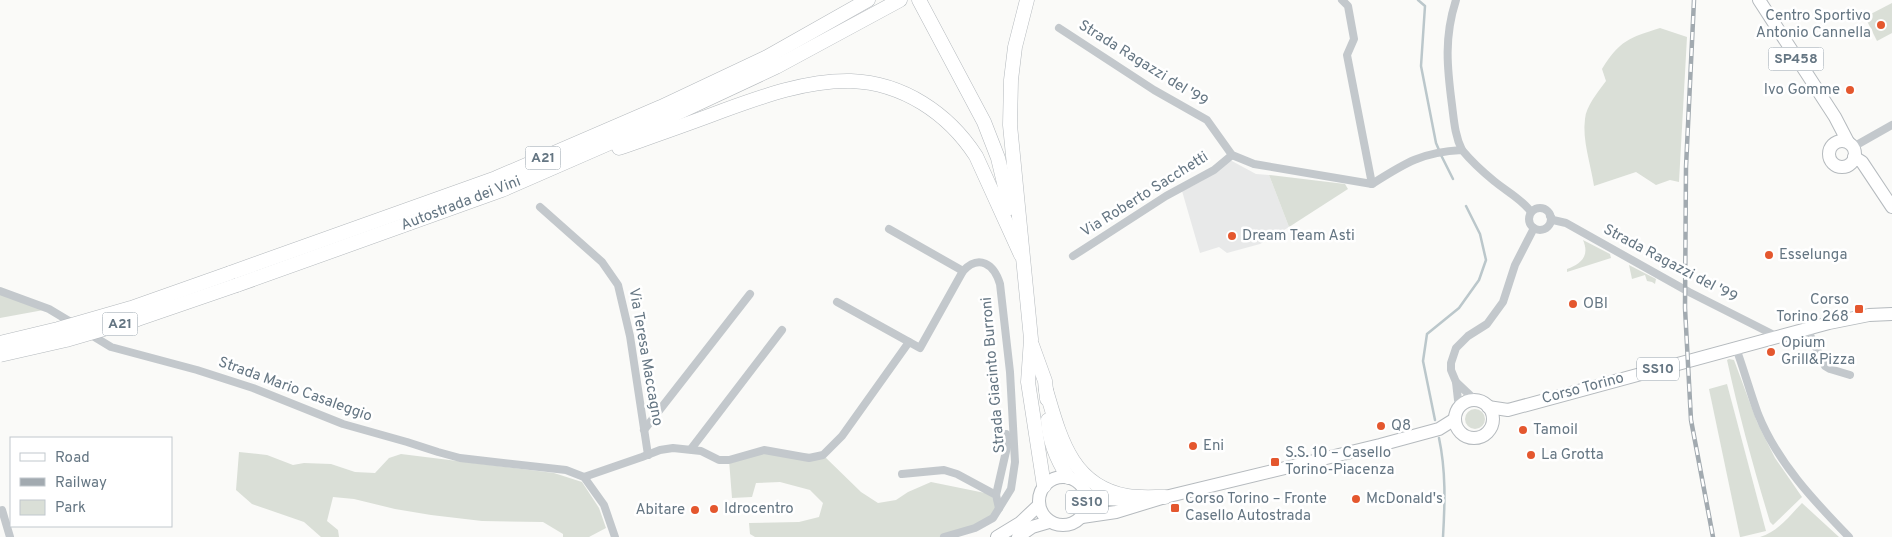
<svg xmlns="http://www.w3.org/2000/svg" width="1892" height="537" viewBox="0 0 1892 537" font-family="Overpass,sans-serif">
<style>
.built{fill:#e8e9e9}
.green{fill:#dadfd7}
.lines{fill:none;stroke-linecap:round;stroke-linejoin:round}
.stream{stroke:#bbc7cb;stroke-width:2.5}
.primary-casing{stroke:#b5babe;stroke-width:14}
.highway-casing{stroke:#b4b9bd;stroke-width:15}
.street{stroke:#c3c8cc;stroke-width:8}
.primary{stroke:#fff;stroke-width:12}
.highway{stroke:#fff;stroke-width:14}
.rail-casing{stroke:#a2aab0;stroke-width:4.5}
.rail{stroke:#fff;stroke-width:2.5;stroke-dasharray:8;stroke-linecap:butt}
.highway-bridge-casing{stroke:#b4b9bd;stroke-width:15;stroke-linecap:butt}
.highway-bridge{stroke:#fff;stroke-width:14}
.poi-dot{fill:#e4572e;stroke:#fff;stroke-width:2}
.labels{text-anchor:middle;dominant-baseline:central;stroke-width:5;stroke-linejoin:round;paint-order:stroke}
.shield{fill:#fff;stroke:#939fa8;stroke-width:1}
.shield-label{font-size:14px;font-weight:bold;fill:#657683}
.poi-label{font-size:15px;fill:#657683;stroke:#fff;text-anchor:start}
.street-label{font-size:15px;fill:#657683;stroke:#fff}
</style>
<rect width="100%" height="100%" fill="#fafaf8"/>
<!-- built -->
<path class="built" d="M1230,160l26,14 13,1 20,52 -29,17 -33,9 -8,-6 -19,6 -18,-62 20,-10z"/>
<!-- green -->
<g class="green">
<path d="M1892,3v30l-15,8 -12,-24z"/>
<path d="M1660,28l27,9 -8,145 -9,-2 -14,5 -20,-13 -42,14c-3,-21 -12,-46 -9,-67 1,-13 13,-27 21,-38l-4,-12c18,-29 27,-31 58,-41z"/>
<path d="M1269,175l76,9 3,5 -59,38z"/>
<path d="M1583,240l27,14 1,4 -44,14v-3c14,-5 23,-13 16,-29z"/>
<path d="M1629,265l27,14 -1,5 -3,-2 -5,-1 -2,-6 -13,4z"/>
<path d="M0,291l49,18 -49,9z"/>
<path d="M1729,359l5,1 23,62 18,36 27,39 -29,28 -3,-3c-16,-53 -31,-107 -43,-162z"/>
<path d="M1727,384l39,147 -25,6h-1l-31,-148z"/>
<circle cx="1475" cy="419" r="10"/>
<path d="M764,450l59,5 38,37 17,11 18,-3 12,-8 23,-10 59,12 9,14 -6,10 -49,19h-189l-5,-3 -1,-11 50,-1 20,-5 4,-14 -13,-13 -30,-8 -24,1 -4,14 -20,1 -3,-38z"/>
<path d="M239,452l28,3 26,10 11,-2 27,1 24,8 20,1 14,-15 12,-4 153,19 28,9 17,26 7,20 -17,9h-26v-3l-20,-12 -61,-1 -51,-6 -36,-6 -41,-10 -21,-2 -6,24 11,9 1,7h-18l-17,-15 -52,-18 -16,-14z"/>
<path d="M1802,503l37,34h-79c18,-5 30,-22 42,-34z"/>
</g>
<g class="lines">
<!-- stream -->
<g class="stream">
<path d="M1418,0l7,6 -4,60 15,77 3,7"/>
<path d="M1441,155l12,24"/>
<path d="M1435,420l-12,-59 4,-27 32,-26 20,-28 7,-20 -6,-26 -14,-28"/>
<path d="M1439,438c7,33 6,65 4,99"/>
</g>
<!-- primary casing -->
<g class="primary-casing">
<g id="primary">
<path d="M1759,0l76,117 13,25"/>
<circle cx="1842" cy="154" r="13"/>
<path d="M1854,157l8,5 30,45"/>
<circle cx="1474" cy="419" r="19"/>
<path d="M1488,407l20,3 321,-87 40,-8 23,-1"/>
<circle cx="1063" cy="501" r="24"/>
<path d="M1086,494l18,5 27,1"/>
<path d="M1082,517l34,-5 49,-15 215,-52 59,-16 16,-10"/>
<path d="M997,537l23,-14 19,-18"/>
<path d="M1018,537l14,-10 17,-5"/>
</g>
</g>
<!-- highway casing -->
<g class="highway-casing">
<g id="highway">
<path d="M919,0l65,122 14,36 12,50"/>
<path d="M1027,0l-12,47 -4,33 -1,45 21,214 -3,43 16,104"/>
<path d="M619,148c34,-12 69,-24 103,-37 41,-15 85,-31 129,-30 52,2 97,32 125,75l45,99"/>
<path d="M230,273l266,-95 165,-71 106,-50 101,-57"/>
<path d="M237,285l265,-95 165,-72 109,-51 124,-67"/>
<path d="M1032,345l13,36 2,18"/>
<path d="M1046,390c14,47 25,96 81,106 12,2 26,1 38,1"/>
<path d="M1048,420c1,21 9,40 20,57"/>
</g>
</g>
<!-- street -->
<g class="street">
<path d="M1342,0l6,6 6,33 -7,16 25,129"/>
<path d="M1456,0c-12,37 -9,67 -4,105 2,16 3,31 10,45"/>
<path d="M1059,28l95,62 53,30 25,35 22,9 118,20c33,-21 50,-32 90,-34 10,12 21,22 32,31 12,10 28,18 37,31"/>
<path d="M1853,147l39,-22"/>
<path d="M540,207l62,55 16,23 12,51 18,119"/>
<circle cx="1540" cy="219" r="11"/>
<path d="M1550,216l3,4 13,3 123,69 89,45"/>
<path d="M889,229l74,42"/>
<path d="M1073,256l93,-60 48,-26 18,-15"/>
<path d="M0,291l49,18 25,15"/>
<path d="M837,302l83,46 43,-77c16,-17 31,-7 37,13l10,88 5,90 -4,27 -18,29 -18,10 -31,9"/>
<path d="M1807,329l18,37 5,3 20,6"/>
<path d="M88,333l23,14 86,23 56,18 90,36 64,18 31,10 22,6 106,12 18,7 20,28 11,32"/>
<path d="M1736,348c8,22 14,44 22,66 19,48 56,87 91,123"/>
<path d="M1456,382l-5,-12v-7l5,-15 12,-12 19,-12 16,-22 12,-37 19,-37"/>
<path d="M1461,405l-3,-5 -2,-18 19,18"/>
<path d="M644,430l106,-136"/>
<path d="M691,449l91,-119"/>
<path d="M902,474l42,-4 13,4 39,21 3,13"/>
<path d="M584,477l58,-20 18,-7 13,-2 28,3 18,9h10l35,-10 45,8 14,-3 19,-19 67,-94"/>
<path d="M996,495l11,-48 -1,-13"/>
<path d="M2,510l8,27"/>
</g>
<!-- primary -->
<use href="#primary" class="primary"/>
<!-- highway -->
<use href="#highway" class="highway"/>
<!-- rail casing -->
<g class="rail-casing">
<path id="rail" d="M1694,0l-8,167 -1,141 6,112 22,117"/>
</g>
<!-- rail -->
<use href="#rail" class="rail"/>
<!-- highway-bridge casing -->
<g class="highway-bridge-casing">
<g id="highway-bridge">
<path d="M0,343l58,-14 73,-21 99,-35"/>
<path d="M0,355l66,-15 72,-21 99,-34"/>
</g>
</g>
<!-- highway-bridge -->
<use href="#highway-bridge" class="highway-bridge"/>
</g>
<!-- markers -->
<g class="poi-dot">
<circle cx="1881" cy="25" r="5"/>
<circle cx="1850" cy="90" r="5"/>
<circle cx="1232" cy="236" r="5"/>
<circle cx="1769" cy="255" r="5"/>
<circle cx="1573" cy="304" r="5"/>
<rect x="1854" y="304" width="10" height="10" rx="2.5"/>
<circle cx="1771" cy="352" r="5"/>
<circle cx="1381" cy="426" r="5"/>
<circle cx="1523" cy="430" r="5"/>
<circle cx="1193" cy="446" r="5"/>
<circle cx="1531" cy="455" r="5"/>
<rect x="1270" y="457" width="10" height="10" rx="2.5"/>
<circle cx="1356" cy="499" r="5"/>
<rect x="1170" y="503" width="10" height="10" rx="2.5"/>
<circle cx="714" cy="509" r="5"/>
<circle cx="695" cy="510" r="5"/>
</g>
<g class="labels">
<!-- shield labels -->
<g class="shield">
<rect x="1768.5" y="47.5" width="55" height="23" rx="4"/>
<rect x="525.5" y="146.5" width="35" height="23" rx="4"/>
<rect x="102.5" y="312.5" width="35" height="23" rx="4"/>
<rect x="1637" y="357.5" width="42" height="23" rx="4"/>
<rect x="1066" y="490.5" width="42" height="23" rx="4"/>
</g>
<g class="shield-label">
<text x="1796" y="59">SP458</text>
<text x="543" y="158">A21</text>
<text x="120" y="324">A21</text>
<text x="1658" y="369">SS10</text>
<text x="1087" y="502">SS10</text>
</g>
<!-- poi labels -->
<g class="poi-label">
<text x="1871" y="16" text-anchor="end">Centro Sportivo<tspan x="1871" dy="17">Antonio Cannella</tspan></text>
<text x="1840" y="90" text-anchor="end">Ivo Gomme</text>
<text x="1242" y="236">Dream Team Asti</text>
<text x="1779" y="255">Esselunga</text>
<text x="1849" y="300" text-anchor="end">Corso<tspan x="1849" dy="17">Torino 268</tspan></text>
<text x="1583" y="304">OBI</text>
<text x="1781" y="343">Opium<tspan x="1781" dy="17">Grill&amp;Pizza</tspan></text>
<text x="1391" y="426">Q8</text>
<text x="1533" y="430">Tamoil</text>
<text x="1203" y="446">Eni</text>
<text x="1285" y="453">S.S. 10 – Casello<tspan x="1285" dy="17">Torino-Piacenza</tspan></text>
<text x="1541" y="455">La Grotta</text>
<text x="1185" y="499">Corso Torino – Fronte<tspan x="1185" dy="17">Casello Autostrada</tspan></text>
<text x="1366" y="499">McDonald's</text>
<text x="724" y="509">Idrocentro</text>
<text x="685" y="510" text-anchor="end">Abitare</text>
</g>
<!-- street labels -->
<g class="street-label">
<text transform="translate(1143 64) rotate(32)">Strada Ragazzi del '99</text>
<text transform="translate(1145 195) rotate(-32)">Via Roberto Sacchetti</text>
<text transform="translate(461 204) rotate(-21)">Autostrada dei Vini</text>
<text transform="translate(1670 264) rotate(28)">Strada Ragazzi del '99</text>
<text transform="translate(645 357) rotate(80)">Via Teresa Maccagno</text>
<text transform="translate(994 375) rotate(-95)">Strada Giacinto Burroni</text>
<text transform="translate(1583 389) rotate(-15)">Corso Torino</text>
<text transform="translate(295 390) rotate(20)">Strada Mario Casaleggio</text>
</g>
</g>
<!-- legend -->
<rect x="10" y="437" width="162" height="90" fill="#ffffff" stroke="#c1c8cd"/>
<rect x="20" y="453" width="25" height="8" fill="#ffffff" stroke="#c1c8cd"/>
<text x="55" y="462" font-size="15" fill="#657683">Road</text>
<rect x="20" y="478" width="25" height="8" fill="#a2aab0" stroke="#c1c8cd"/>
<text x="55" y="487" font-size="15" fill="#657683">Railway</text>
<rect x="20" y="500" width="25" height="15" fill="#dadfd7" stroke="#c1c8cd"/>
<text x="55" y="512" font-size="15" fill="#657683">Park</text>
</svg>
